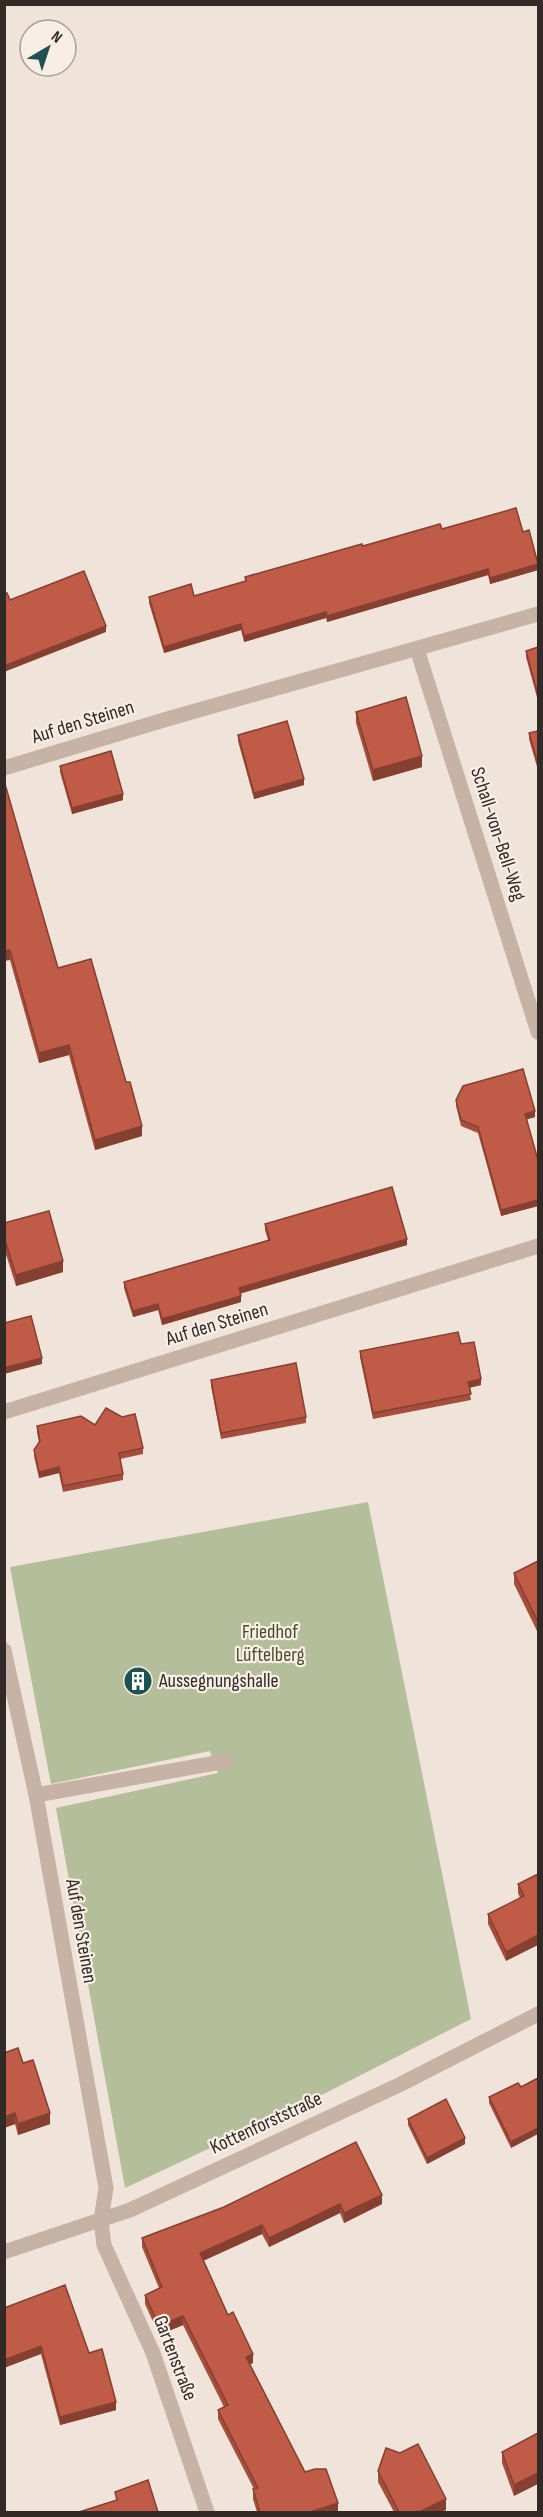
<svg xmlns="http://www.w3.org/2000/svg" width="543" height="2517" viewBox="0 0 543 2517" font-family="'Sofia Sans Condensed',sans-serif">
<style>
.green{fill:#b4be9a}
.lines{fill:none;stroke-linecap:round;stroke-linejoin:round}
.service{stroke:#c7b2a6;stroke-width:15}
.minor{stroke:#c7b2a6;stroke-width:15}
.wall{fill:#a54e3d}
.shaded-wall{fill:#864032}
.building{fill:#c05b47;stroke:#864032;stroke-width:1.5}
.labels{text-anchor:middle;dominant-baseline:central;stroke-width:4.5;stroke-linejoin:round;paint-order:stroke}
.street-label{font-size:20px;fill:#332926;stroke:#f8eee5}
.park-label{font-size:20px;fill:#45502b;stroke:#f8eee5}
.poi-label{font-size:20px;fill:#332926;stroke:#f8eee5;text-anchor:start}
</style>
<rect width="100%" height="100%" fill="#f0e3d9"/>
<!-- green -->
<path class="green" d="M368,1502l103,517 -167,85 -179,84 -69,-380 162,-35 -8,-22 -159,33 -41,-217z"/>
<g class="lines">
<!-- service -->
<path class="service" d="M36,1795l191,-34"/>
<!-- minor -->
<g class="minor">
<path d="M417,649l121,383"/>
<path d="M4,768l170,-51 364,-103"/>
<path d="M4,1412l534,-166"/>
<path d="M4,1650l32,145 70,393 -5,32 3,25 49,108 54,159"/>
<path d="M4,2252l126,-42 269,-125 139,-71"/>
</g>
</g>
<!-- wall -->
<g class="wall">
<path d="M442,529l81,3 15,31v7l-48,14 -2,-9 -161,47 -1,-4 -82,24 -3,-12 -77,23 -15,-50v-6l45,-1 51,-15v-4l118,-31z"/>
<path d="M538,647v54l-12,-44v-6z"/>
<path d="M356,712l66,55 -49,14 -17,-58z"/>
<path d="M538,731v39l-9,-31v-6z"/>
<path d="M238,735l66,50 -50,14 -16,-58z"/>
<path d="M60,766l63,34 -51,14 -12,-42z"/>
<path d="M4,784l54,184 84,168 -47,14 -26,-95 -30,8 -29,-103z"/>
<path d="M456,1100l79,17 -8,2 11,41v46l-37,10 -23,-83 -17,-7 -5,-20z"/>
<path d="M4,1223l59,49 -47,14 -12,-38z"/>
<path d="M265,1224l142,21 -166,48v9l-79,23 -4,-15 -25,7 -9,-29v-6l144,-42 -3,-10z"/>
<path d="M461,1344l20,41 -12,3 2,12 -98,19 -13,-62v-6z"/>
<path d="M211,1380l95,37v6l-85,16 -10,-53z"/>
<path d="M95,1425l48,23v6l-23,5 3,15v6l-60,12 -4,-19 -20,5 -5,-22v-6l5,-7 -2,-11v-6z"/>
<path d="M538,1561l-1,70 -23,-47v-11z"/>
<path d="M538,1874l-32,87 -18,-37v-10l32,-16 -2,-5v-9z"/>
<path d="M23,2063l27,61 -32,11 -3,-11 -11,4z"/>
<path d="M521,2087l-10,61 -22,-45v-6z"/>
<path d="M408,2119l57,25 -38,20 -19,-39z"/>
<path d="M382,2204l-38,19 -4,-10 -71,34 -7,-13 -59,27 25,54 25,48 -3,1 55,108 33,40h-81l-4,-13v-10h1l-36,-70v-9l6,-3 -41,-82 -24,10 -14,-31v-9l14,-7 -17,-41v-9l82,-31z"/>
<path d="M4,2308l85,45 27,57 -56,15 -19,-71z"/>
<path d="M538,2433l-24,63 -12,-33v-11z"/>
<path d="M378,2471l68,39 -5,2h-47l-16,-30z"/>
</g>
<!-- shaded-wall -->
<g class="shaded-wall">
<path d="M538,564v6l-48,14v-6z"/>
<path d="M488,569v6l-161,47v-6z"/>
<path d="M326,612v6l-82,24v-6z"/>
<path d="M241,624v6l-77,23v-6z"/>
<path d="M106,626v6l-102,40v-6z"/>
<path d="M422,756v11l-49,14v-11z"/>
<path d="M304,779v6l-50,14v-6z"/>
<path d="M123,794v6l-51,14v-6z"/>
<path d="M10,950v10l-6,1v-10z"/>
<path d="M69,1045v10l-30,8v-10z"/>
<path d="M535,1111v6l-10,3v-6z"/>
<path d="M142,1126v10l-47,14v-10z"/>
<path d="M538,1200v6l-37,10v-6z"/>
<path d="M407,1239v6l-168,49v-6z"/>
<path d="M63,1261v11l-47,14v-11z"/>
<path d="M241,1296v6l-79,23v-6z"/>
<path d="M158,1304v6l-25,7v-6z"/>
<path d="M42,1358v6l-38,10v-6z"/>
<path d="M481,1379v6l-13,3v-6z"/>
<path d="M59,1467v6l-20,5v-6z"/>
<rect x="537" y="1620" width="1" height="11"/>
<path d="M538,1935v10l-32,16v-9z"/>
<path d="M15,2113v11l-11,4v-11z"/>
<path d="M50,2113v11l-32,11v-11z"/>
<path d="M538,2128v6l-27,14v-6z"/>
<path d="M465,2138v6l-38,20v-6z"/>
<path d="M382,2195v9l-38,19v-10z"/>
<path d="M340,2204v9l-71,34v-9z"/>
<path d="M262,2225v9l-62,28v-9z"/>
<path d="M183,2316v9l-24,10v-9z"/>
<path d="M41,2346v8l-37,14v-8z"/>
<path d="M253,2354v9l-7,3v-9z"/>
<path d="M116,2402v8l-56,15v-8z"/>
<path d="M538,2473v11l-24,12v-11z"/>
<path d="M446,2499v11l-5,2h-22z"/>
<path d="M338,2503v9h-25v-1z"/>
</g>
<!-- building -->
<g class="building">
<path d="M516,508l7,24 6,-2 9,34 -48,14 -2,-9 -161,47 -1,-4 -82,24 -3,-12 -77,23 -15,-50 42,-13 3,12 52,-15 -1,-4 117,-33 1,2 77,-22 2,5z"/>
<path d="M84,571l22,55 -102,40v-72l3,-1 3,7z"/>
<path d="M538,647v48l-12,-44z"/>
<path d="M406,697l16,59 -49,14 -17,-58z"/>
<path d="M287,721l17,58 -50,14 -16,-58z"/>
<path d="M538,731v33l-9,-31z"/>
<path d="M111,751l12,43 -51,14 -12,-42z"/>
<path d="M4,784h1l53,184 33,-9 35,123h4l12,44 -47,14 -26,-95 -30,8 -29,-103 -6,1z"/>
<path d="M523,1069l12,42 -10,3 13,46v40l-37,10 -23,-83 -17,-7 -5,-20 7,-14z"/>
<path d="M392,1187l15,52 -168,49 2,8 -79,23 -4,-15 -25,7 -9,-29 146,-42 -5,-16z"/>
<path d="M49,1211l14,50 -47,14 -12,-38v-14z"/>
<path d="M31,1316l11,42 -38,10v-45z"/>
<path d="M458,1332l3,12 13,-2 7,37 -13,3 3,12 -98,19 -13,-62z"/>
<path d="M296,1363l10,54 -85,16 -10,-53z"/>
<path d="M106,1408l16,9 13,-3 8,34 -24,5 4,21 -60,12 -4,-19 -20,5 -5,-22 6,-9 -3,-15 44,-10 14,9z"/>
<path d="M538,1561v59h-1l-23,-47z"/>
<path d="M538,1874v61l-32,17 -18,-38 36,-18 -6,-12z"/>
<path d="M18,2048l5,15 10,-3 17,53 -32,11 -3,-11 -11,4v-64z"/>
<path d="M538,2078v50l-27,14 -22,-45 29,-14 3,4z"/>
<path d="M446,2099l19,39 -38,20 -19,-39z"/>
<path d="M356,2142l26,53 -38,18 -4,-9 -71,34 -7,-13 -62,28 28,62 5,-3 20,42 -7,3 59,115 10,-3h11l12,34 -25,8v1h-53l-7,-23 5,-1 -40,-78 10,-5 -45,-89 -24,10 -14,-31 17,-8 -20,-49 82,-31z"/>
<path d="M65,2285l24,68 13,-4 14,53 -56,15 -19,-71 -37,14v-52z"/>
<path d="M538,2433v40l-24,12 -12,-33z"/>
<path d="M418,2444l28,55 -27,13h-20l-21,-41 8,-23 14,5z"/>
<path d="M148,2480l10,32h-79l38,-12 -2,-8z"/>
</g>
<!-- icons -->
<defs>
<g id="building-disc" transform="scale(1.5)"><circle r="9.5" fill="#1e5252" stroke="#f8eee5"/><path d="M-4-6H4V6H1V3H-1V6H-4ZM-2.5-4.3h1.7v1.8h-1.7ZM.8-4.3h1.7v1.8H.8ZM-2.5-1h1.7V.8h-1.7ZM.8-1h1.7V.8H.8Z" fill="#fff"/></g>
</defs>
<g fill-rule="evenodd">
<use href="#building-disc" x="138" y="1681"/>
</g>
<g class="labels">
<!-- street labels -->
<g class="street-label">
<text transform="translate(83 722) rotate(-17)">Auf den Steinen</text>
<text transform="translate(498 834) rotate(72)">Schall-von-Bell-Weg</text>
<text transform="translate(217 1324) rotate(-17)">Auf den Steinen</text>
<text transform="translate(81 1931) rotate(80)">Auf den Steinen</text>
<text transform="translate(266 2123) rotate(-25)">Kottenforststraße</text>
<text transform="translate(175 2358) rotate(69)">Gartenstraße</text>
</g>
<!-- park labels -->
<g class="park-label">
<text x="270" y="1632">Friedhof<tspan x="270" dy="23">Lüftelberg</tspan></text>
</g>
<!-- poi labels -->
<g class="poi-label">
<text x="159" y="1681">Aussegnungshalle</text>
</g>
</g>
<!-- border -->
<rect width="543" height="2517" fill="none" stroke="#332926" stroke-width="12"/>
<!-- north arrow -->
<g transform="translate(48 48) rotate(39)"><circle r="28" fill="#f8eee5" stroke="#a99f99" stroke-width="1.5"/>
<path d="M0-4.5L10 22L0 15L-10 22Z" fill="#1e5252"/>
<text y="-9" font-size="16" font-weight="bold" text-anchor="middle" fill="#332926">N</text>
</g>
</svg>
